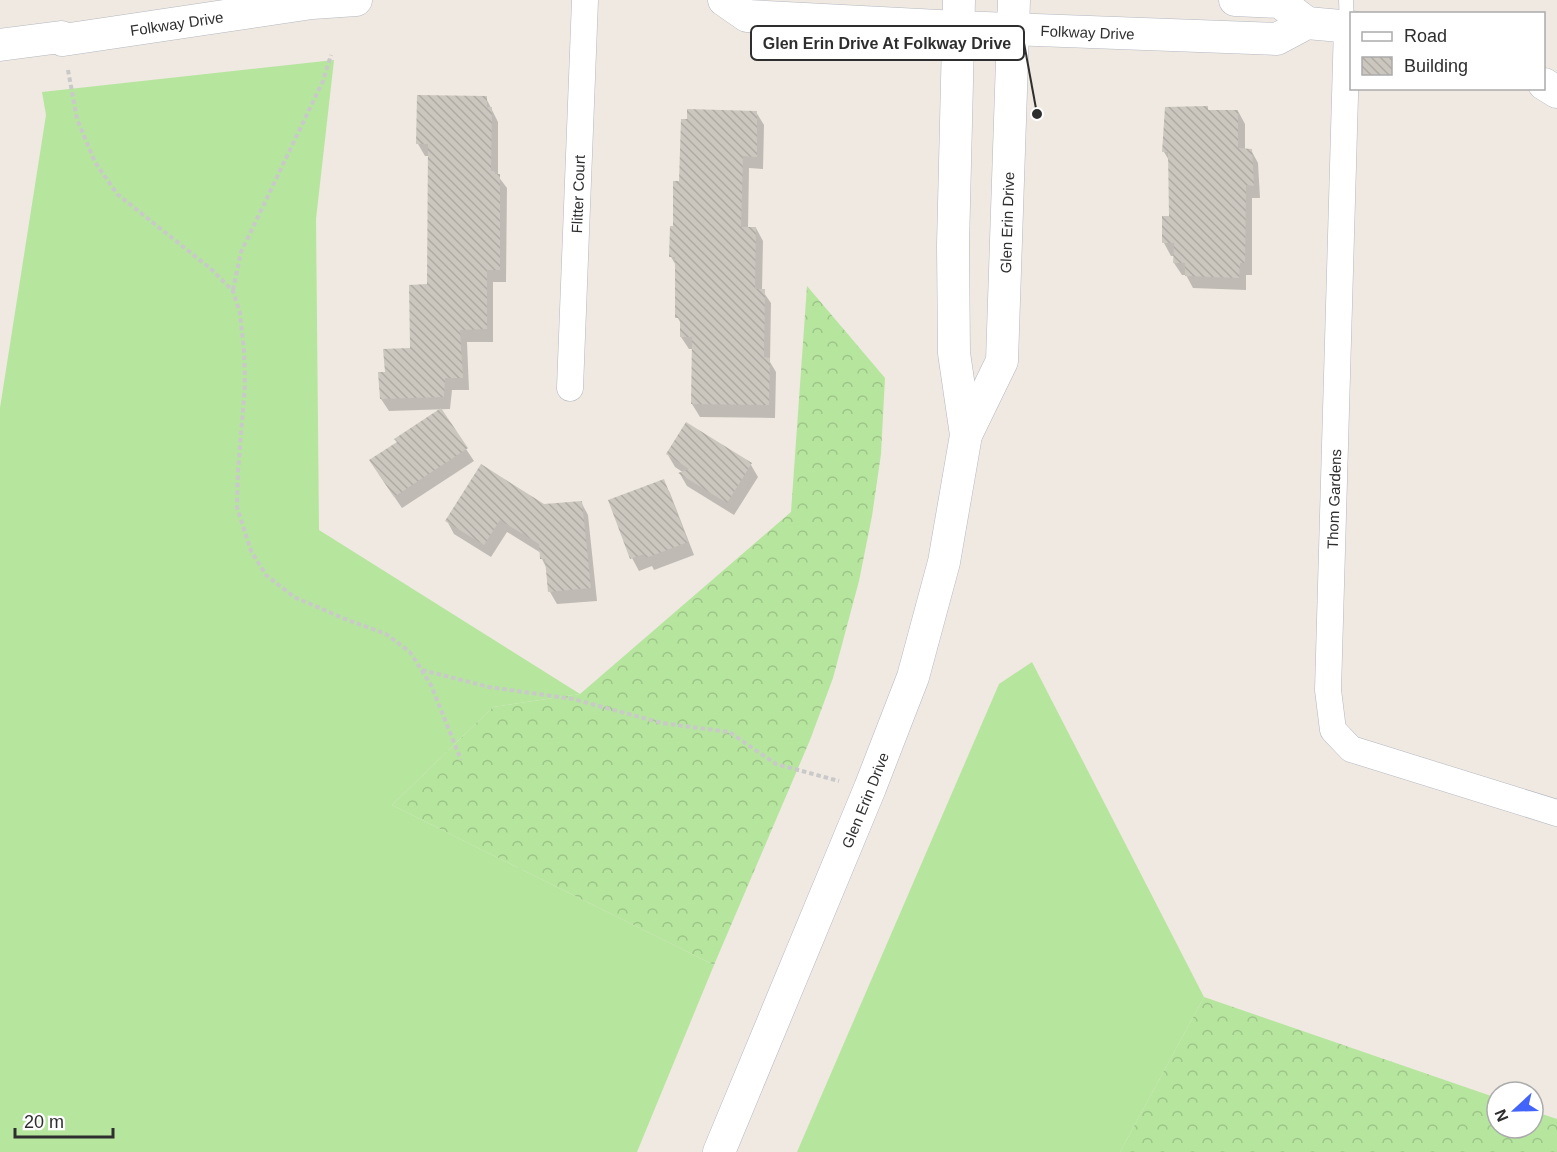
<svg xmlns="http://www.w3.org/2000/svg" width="1557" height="1152" viewBox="0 0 1557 1152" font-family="Arial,sans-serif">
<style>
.grass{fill:#b6e59e}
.forest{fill:url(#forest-crowns)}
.shadow{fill:#0003}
.building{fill:url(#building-back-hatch)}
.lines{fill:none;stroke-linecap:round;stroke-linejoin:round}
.service-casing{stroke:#b4b7c1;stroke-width:15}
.minor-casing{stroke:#b4b7c1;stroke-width:27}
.tertiary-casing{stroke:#b4b7c1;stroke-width:33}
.path{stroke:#c9c9c9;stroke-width:4;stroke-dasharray:4.5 3;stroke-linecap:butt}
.service{stroke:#fff;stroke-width:14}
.minor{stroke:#fff;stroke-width:26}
.tertiary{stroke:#fff;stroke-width:32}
.labels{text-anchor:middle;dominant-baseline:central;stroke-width:4.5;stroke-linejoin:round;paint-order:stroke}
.street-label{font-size:15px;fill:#2e2e2e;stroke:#fff}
.leader{fill:none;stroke:#2e2e2e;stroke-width:2}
.callout-dot{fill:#2e2e2e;stroke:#fff;stroke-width:2}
.callout{fill:#fff;stroke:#2e2e2e;stroke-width:2}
.callout-label{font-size:16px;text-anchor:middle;font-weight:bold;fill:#2e2e2e}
</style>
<defs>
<pattern id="forest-crowns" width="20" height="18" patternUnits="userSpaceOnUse" patternTransform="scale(1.5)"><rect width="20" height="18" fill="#b6e59e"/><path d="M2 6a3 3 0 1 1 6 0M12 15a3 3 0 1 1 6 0" fill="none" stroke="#9dc588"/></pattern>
<pattern id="building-back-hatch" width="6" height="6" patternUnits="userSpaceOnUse" patternTransform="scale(1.5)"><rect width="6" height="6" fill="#cbc7bf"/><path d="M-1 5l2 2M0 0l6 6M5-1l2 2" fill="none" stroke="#afaba4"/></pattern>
</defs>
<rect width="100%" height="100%" fill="#efe9e1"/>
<!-- grass -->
<g class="grass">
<path d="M334,60l-18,159 3,311 261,164 -87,13 -101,98 322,160 -77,187h-637v-744l46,-293 -4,-23z"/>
<path d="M1032,662l172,335 -84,155h-323l202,-468z"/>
</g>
<!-- forest -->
<g class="forest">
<path d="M807,286l78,92 -4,76 -9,62 -13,65 -26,97 -23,62 -96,225 -322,-160 101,-98 87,-13 211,-182z"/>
<path d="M1204,997l293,101v30h36v-17l24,8v33h-437z"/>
</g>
<!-- shadow -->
<g class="shadow">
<path d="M486,98l12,24v54l9,12 -1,94h-13v60h-26l2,48h-17l-2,19 -61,2 -8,-12 5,-25 25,-25 17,-63 1,-130h-4l-7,-12z"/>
<path d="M1207,107l2,4h29l7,13v26h6l7,13 2,35h-8v77h-6v15l-53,-2 -7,-13h-4l-8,-12 1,-7h-4l-7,-13v-25h7l-1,-56 -6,-10z"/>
<path d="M756,112l8,13 -1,44 -14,-1 -1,60h8l7,13 -1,49 9,13 -1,59 6,10 -1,46 -75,-1 -8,-13 1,-55h-4l-8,-12 1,-12 -5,-8v-50l-6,-10 10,-74z"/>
<path d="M398,443l68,6 8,12 -72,47 -24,-35z"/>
<path d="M668,455l83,10 7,12 -24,38 -47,-29 -7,-12 4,-1 -9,-6z"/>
<path d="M663,480l7,13 24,62 -40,15 -2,-4 -13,5 -7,-13z"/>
<path d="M581,502l7,13 9,86 -40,3 -7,-12 -3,-23 -5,-10 -1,-6 -34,-21 -16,25 -37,-23 -7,-13 97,-15z"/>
</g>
<!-- building -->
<g class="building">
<path d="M417,95l70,1v11h5l-1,64h4v3h5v96h-13v59l-27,1 3,48h-18l-1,19 -64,2 -2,-27h7l-2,-23 27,-1 -1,-63 18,-1 1,-140h-12z"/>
<path d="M1208,106v4h30v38l14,1 2,37 -8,-1 -1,78h-5l-1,15 -54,-2v-13h-12l1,-20h-12v-27h7l-1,-64h-6l3,-45z"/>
<path d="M687,109l70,2v46l-14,-1 -2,71h15l-1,62h10l-1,68 6,1 -1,47 -78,-1 1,-67h-12v-19h-5v-61h-6l1,-31h3v-45h6l2,-62h6z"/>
<path d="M441,408l27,40 -74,49 -25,-37 28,-18 -3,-3z"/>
<path d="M686,422l66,41 -25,40 -49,-30 11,-4 -23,-15z"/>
<path d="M481,464l63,40 38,-3 9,87 -43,4 -3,-33h-5l-1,-15 -39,-24 -16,25 -39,-24z"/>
<path d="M664,479l24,63 -42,16 -2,-4 -14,5 -22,-59z"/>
</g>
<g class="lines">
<!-- service casing -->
<g class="service-casing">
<path id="service" d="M1346,0l1,26"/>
</g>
<!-- minor casing -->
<g class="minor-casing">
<g id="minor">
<path d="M1347,26l-19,664 5,40 18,19 206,64"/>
<path id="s1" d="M570,388l15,-388"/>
</g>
</g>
<!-- tertiary casing -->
<g class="tertiary-casing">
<g id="tertiary">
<path id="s2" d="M724,0l23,16 211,11 319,12 30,-16 45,4"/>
<path d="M959,0l-6,245 1,108 12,82"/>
<path d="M1235,0l45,2 27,21"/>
<path id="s3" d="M0,45l61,-8 2,3 249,-37 44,-3"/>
<path d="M1544,84l13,8"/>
<path id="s4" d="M719,1152l151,-364 43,-111 31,-115 22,-127 36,-74 12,-361"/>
</g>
</g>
<!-- path -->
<g class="path">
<path d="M68,70l9,49 18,43 22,32 94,75 22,22 7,22 4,38 1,34 -7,86 -1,36 14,44 15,24 28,22 51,22 41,15 24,18 21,33 30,75"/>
<path d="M233,290l8,-38 82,-171 8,-26"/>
<path d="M422,670l67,17 84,12 89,24 67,9 47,32 63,17"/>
</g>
<!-- service -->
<use href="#service" class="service"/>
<!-- minor -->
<use href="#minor" class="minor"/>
<!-- tertiary -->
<use href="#tertiary" class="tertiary"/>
</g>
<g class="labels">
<!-- street labels -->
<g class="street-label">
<text stroke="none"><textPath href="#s3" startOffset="180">Folkway Drive</textPath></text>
<text stroke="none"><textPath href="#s2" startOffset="369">Folkway Drive</textPath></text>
<text stroke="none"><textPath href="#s1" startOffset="194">Flitter Court</textPath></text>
<text stroke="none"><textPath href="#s4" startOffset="982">Glen Erin Drive</textPath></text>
<text transform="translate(1334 499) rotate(-88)">Thom Gardens</text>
<text stroke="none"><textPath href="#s4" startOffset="381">Glen Erin Drive</textPath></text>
</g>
</g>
<!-- callouts -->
<path class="leader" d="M1037 114L1024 43"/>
<circle class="callout-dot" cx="1037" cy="114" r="6"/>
<rect class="callout" x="751" y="26" width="273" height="34" rx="6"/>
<g class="callout-label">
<text x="887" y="49">Glen Erin Drive At Folkway Drive</text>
</g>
<!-- legend -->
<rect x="1350" y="12" width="195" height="78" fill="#ffffff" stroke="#ababab" stroke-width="1.5"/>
<rect x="1362" y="32" width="30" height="9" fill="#ffffff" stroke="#ababab" stroke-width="1.5"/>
<text x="1404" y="42" font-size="18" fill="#2e2e2e">Road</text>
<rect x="1362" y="57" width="30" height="18" fill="url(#building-back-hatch)" stroke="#ababab" stroke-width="1.5"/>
<text x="1404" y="72" font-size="18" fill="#2e2e2e">Building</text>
<!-- north arrow -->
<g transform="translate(1515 1110) rotate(248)"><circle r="28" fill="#ffffff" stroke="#ababab" stroke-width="1.5"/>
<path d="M0-4.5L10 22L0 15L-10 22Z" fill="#4264fb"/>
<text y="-9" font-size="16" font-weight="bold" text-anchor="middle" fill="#2e2e2e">N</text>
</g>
<!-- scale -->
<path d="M15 1128v9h98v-9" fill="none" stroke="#2e2e2e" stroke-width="3"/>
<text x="24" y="1128" font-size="18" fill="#2e2e2e" stroke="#ffffff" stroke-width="4.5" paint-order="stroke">20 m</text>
</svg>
